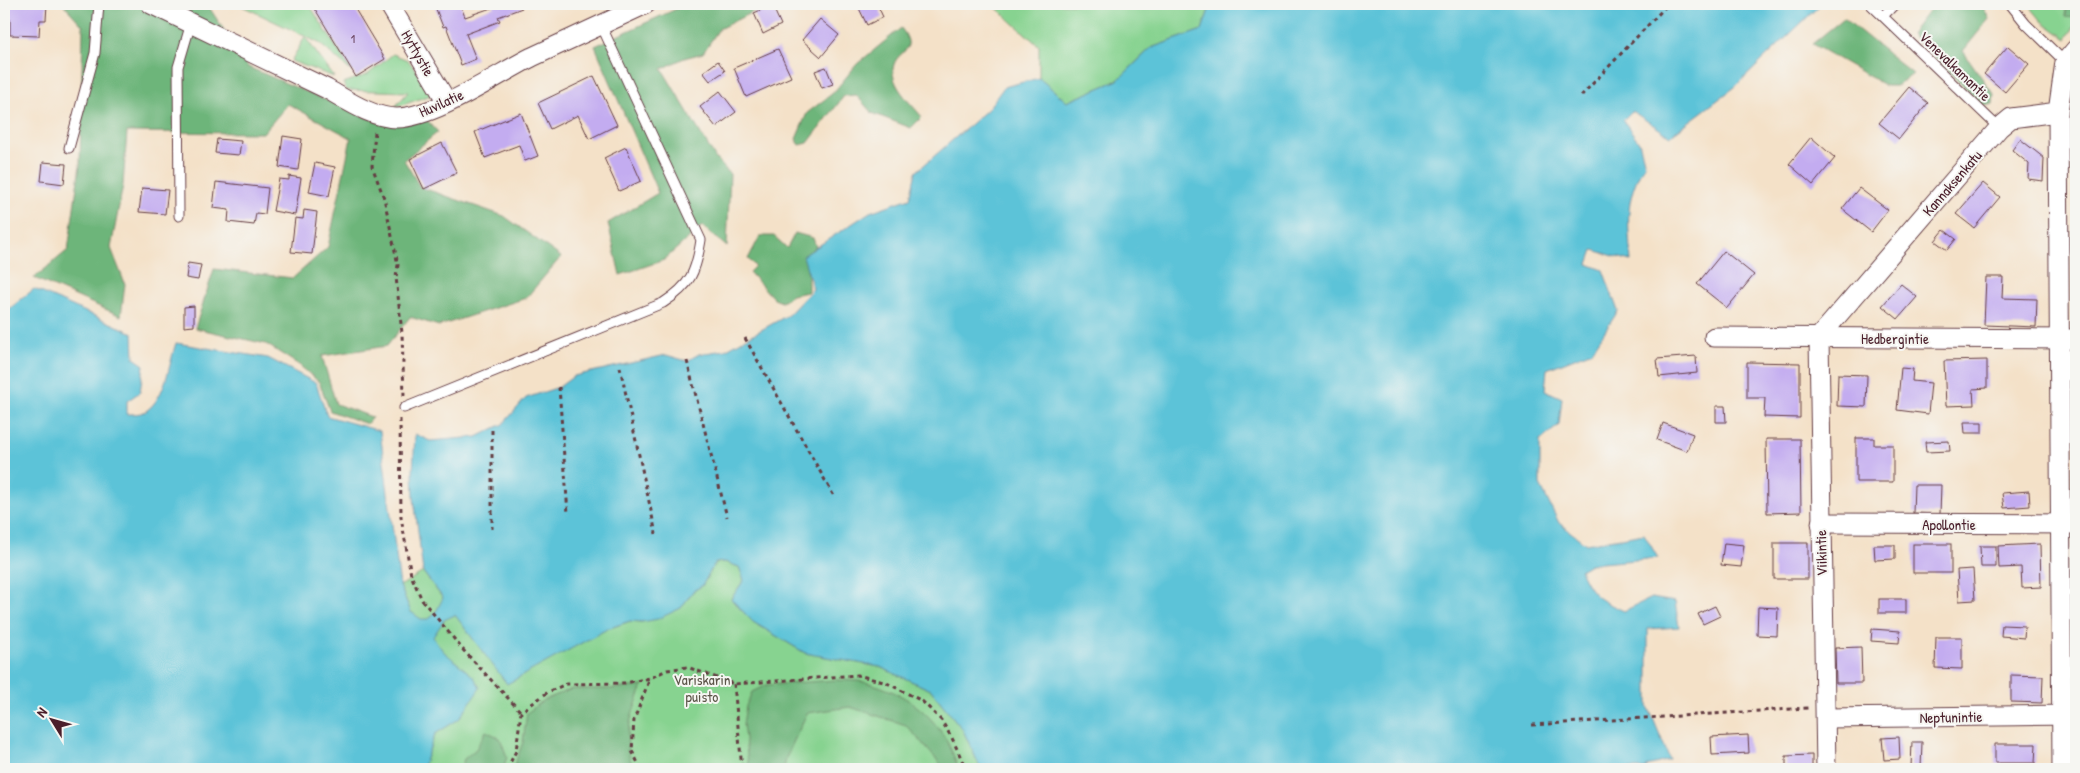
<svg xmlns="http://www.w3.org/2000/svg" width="2080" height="773" viewBox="0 0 2080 773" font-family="'Patrick Hand',sans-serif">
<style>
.green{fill:#87d390;stroke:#68795e}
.forest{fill:#6db57a;stroke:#5c6a52}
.water{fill:#5bc3d8;stroke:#527182}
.building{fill:#c3acf0}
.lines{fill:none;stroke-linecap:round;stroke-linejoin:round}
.service-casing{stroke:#643c43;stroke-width:11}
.minor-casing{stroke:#643c43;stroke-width:21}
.path{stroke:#643c43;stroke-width:3;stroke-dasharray:4 4;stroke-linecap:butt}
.service{stroke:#fff;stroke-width:9}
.minor{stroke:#fff;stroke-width:19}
.labels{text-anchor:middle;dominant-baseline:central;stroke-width:4;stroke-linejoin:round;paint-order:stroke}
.number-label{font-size:12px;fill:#68425c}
.street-label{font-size:15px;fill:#4a1f2b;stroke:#f6f6f2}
.park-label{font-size:15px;fill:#5c5549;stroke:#f6f6f2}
</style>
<rect width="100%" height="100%" fill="#f6f6f2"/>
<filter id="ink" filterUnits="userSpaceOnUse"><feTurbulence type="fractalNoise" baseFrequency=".02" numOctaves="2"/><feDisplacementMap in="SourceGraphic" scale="10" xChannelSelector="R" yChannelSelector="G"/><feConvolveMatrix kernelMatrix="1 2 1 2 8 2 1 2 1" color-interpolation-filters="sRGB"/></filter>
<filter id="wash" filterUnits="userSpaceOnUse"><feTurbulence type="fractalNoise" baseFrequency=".0096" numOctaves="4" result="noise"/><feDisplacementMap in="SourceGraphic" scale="20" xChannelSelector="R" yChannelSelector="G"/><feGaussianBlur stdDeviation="1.12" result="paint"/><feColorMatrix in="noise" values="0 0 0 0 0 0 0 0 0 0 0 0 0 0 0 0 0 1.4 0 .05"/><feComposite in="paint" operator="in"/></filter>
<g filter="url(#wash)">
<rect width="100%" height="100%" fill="#f4e1c8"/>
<!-- green -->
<g class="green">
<path d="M246,4h63l43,68 -33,-29 -77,-37z"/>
<path d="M992,4h219l-9,26 -51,18 -33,32 -51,22 -28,-24v-32z"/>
<path d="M2028,4h39l-2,12 11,2v5l-9,16 -25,-18z"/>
<path d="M305,37l29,40 -43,-16z"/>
<path d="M393,54l15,6 26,34 -40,14 14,-16 -62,-2 -3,-7 24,-8z"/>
<path d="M725,562l14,5 5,13 -13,19 22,23 52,31 75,14 51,23 32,40 18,39h-559l13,-35 24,-15 -16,-68 -32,-39 -11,-26 23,-14 84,111 100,-54 23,-8 12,1 39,-14 12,-17 9,-5 13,-23z"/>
</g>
<!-- forest -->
<g class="forest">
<path d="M63,4h144l41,63 132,56 45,-5 13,14 -34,28 16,27 84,29 57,41 -35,41 -87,28 -29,-9 -23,29 -65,10 14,48 36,13 -5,7 -37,-13 -11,-29 -20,-17 -33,-21 -71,-16 19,-59 79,9 35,-31 23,-109 -63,-34 -25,29 -136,-1 -4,53 -12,63 14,36 -4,32 -87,-38 34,-28 12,-85 3,-139z"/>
<path d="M687,4h81l-49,25 -16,24 -19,5 -22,11 54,90 14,15 -3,73 -25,-21 -38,34 -44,15 -12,-52 50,-30 -63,-147z"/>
<path d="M1938,4h44l7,15 -26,32 31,44 -1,9 -9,2 -73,-72 20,-26z"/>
<path d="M2067,4h9v14l-11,-1z"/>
<path d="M1844,18l69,56 -16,12h-11l-74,-42z"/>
<path d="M901,28c20,26 -8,21 -8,43 0,17 19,33 29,46l-11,11 -39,-15 -16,-18 -12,1 -36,47 -8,2 -4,-6 11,-26 26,-20 24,-29z"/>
<path d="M795,233l18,5 3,9 -11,8 3,20v17l-16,3 -10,7 -8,-3 -25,-27 6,-6 -7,-7 12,-23h14l13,12z"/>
<path d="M837,680c9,1 18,0 27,2 46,10 82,41 94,87h-13l-39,-44 -56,-18 -43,6 -21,45 -2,11h-35l-6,-45 3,-18 6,-14 14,-7z"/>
<path d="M643,686c-11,28 -23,54 -9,83h-121l10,-27 4,-29 17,-13 28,-11h37z"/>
<path d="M486,731l14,7 7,19 -4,12h-42l3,-10 12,-10z"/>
</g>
<!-- water -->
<path class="water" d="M1211,4h610l-86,83 -65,49 -38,-25 -9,9 16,22 6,22c-21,35 -17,58 -14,97l-38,-11 -5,14 15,6 15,41 -26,40 -45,18 -2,21 17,8 -3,27 -19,16v44l19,38 27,21 58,-10 14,24 -68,6 -10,6c12,26 18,29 44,41l27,-13 24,4 4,25 -31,2v77l22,54 -23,6 -1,3h-665l-18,-39 -32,-40 -51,-23 -75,-14 -52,-31 -22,-23 13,-19 -5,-13 -14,-5 -10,1 -13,23 -9,5 -12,17 -23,11 -16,3 -12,-1 -23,8 -100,55 -52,-69 -11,5 -11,17 10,14 31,26 6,11 -21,31 -24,15 -13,35h-418v-456l30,-24 99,44 1,25 10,7 -4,27 -13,9v13c6,0 14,0 19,-3 20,-14 23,-47 30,-68l92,15 48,25 11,33 53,15 20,155 11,26 10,7h8l8,-9 6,-12 -20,-26 -9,-74 -1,-26 2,-38 15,7 47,-4 26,-13 23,-26 33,-11 15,-11 92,-21 21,6 12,-7 26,-4 63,-35 25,-26 -10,-33 67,-44 40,-14 6,-26 71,-62 17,-23 35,-9 28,24 51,-22 33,-32 51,-18z"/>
<g id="blocks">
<!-- building -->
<g class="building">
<path d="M4,4h43l-1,16h-6l-1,16 -29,-1v-16h-6z"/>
<path d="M312,4h40l33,55 -29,18z"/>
<path d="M434,4h26l5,13 29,-10 -1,-3h32l-4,1 1,3 -24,9 2,4 -34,13 10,25 -15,6 -15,-39 -3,1z"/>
<path d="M857,4h20l6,13 -16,8z"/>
<path d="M772,5l9,20 -18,9 -9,-21z"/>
<path d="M820,19l19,16 -18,22 -19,-17z"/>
<path d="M2008,46l21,18 -24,28 -21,-18z"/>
<path d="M778,49l13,28 -45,20 -12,-29z"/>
<path d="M718,61l7,10 -15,10 -7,-9z"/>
<path d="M826,67l7,17 -11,4 -7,-17z"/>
<path d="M594,76l23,49 -28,14 -11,-24 -28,14 -12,-26z"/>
<path d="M1909,87l19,16 -29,36 -20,-16z"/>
<path d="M720,91l16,21 -20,15 -16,-20z"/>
<path d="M521,113l17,43 -13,5 -6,-16 -34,13 -10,-26z"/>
<path d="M283,136l19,3 -4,31 -19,-3z"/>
<path d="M1811,137l24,21 -22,27 -24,-21z"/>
<path d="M217,139l24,2 -2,14 -24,-2z"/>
<path d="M2020,139l24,19 -1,23 -15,-2 1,-15 -17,-14z"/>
<path d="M442,143l15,30 -33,16 -14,-30z"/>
<path d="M626,147l15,34 -22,10 -15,-33z"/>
<path d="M43,162l23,2 -2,20 -23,-3z"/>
<path d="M315,163l20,4 -6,29 -20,-4z"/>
<path d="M289,176l12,2 -6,37 -22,-4 6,-32 10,1z"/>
<path d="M216,182l52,6 -3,26 -9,-1 -2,12 -26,-3 1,-12 -16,-2z"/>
<path d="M4,183l5,18 -5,2z"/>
<path d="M1983,183l17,14 -26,31 -18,-14z"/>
<path d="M142,188l26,2 -3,24 -26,-2z"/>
<path d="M1859,188l29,22 -17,22 -29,-23z"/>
<path d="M304,210l13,2 -5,42 -21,-2 4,-34 8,1z"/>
<path d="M1944,230l12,9 -9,11 -12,-9z"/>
<path d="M1724,251l30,24 -27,33 -30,-24z"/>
<path d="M188,263l13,2 -3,15 -12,-2z"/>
<path d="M1986,277h17l-1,21 35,1 -1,28 -52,-2z"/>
<path d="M1901,284l16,13 -19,22 -16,-13z"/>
<path d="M194,306v20l-10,1v-20z"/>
<path d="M1696,356l1,17 -38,4 -2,-18z"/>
<path d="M1987,360v28l-14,1 1,16 -28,1 -2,-45z"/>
<path d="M1747,362l53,1v55l-36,-1 1,-19h-18z"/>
<path d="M1901,368l12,1 -1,12 19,2 -3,31 -31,-4z"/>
<path d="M1838,374l29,1 -1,32 -29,-1z"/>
<path d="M1716,406h9l1,16h-10z"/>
<path d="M1964,422h18v11h-17z"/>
<path d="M1663,423l30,11 -6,17 -30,-11z"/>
<path d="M1856,438h18v7h19v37h-37z"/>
<path d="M1766,439h34l1,73 -34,1z"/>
<path d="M1949,441l1,10 -24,1 -1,-10z"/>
<path d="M1914,485h27l-1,29 -27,-1z"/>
<path d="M2029,491l1,15 -26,2 -2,-15z"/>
<path d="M1724,543l20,2 -3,22 -20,-2z"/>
<rect x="1774" y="543" width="34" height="36"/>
<rect x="1913" y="544" width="38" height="29"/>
<path d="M2040,544l1,43 -19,1 -1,-21 -22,1 -1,-22z"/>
<path d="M1874,545h21v14l-20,1z"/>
<path d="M1980,546h16v21h-15z"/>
<path d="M1973,569l2,31 -16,1 -2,-31z"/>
<rect x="1879" y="599" width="27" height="14"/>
<path d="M1715,606l5,10 -17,8 -5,-10z"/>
<path d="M1758,607l20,1 -1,28 -20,-1z"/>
<path d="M2002,625l23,1 -1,12 -23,-2z"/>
<path d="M1872,629l28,2 -1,12 -28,-2z"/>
<path d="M1936,637h26v32l-27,-1z"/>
<path d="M1861,647l1,36h-26l-1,-35z"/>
<path d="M2011,675l32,1 -1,27 -31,-1z"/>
<path d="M1748,735l1,18 -37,2 -1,-18z"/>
<path d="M1899,737l1,22 -16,1 -2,-22z"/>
<path d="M1912,742h10l-1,26 -10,-1z"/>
<path d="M1995,744h41l-1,19h-40z"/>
<path d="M1812,755v14h-26v-13z"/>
</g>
</g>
</g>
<g filter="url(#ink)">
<use href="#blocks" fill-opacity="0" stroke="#643c43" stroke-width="1"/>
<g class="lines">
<!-- service casing -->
<g class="service-casing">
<g id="service">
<path d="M1870,4l129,124"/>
<path d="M2010,4l16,20 39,38"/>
<path d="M1883,16l12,-12"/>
<path d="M69,148l26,-95 4,-49"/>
<path d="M179,216l-1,-149 13,-44"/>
<path d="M404,408l259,-105c28,-18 33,-31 38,-63l-100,-215"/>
</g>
</g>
<!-- minor casing -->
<g class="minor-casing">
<g id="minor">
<path d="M151,4l176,85c21,12 46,29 70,29 39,-1 99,-43 135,-61 38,-18 76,-35 114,-53"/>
<path d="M389,4l58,98"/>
<path d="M2058,112l4,657"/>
<path d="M1714,337l362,2"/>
<path d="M1821,523l255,1"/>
<path d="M1826,718l250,-3"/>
<path d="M1826,769l-7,-432 180,-209 12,-10 47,-6 7,-50 11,-13"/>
</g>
</g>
<!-- path -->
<g class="path">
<path d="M1581,96l87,-92"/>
<path d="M375,132l-3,34 12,32 14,67 -2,12 6,56 2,63"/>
<path d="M745,338l90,160"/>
<path d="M687,361l40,156"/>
<path d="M620,367l36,167"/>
<path d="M559,387l9,127"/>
<path d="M400,419l1,98 10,58 11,25 42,51 57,61"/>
<path d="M492,430v99"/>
<path d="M734,684l8,85"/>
<path d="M1532,725l276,-17"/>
<path d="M507,769l9,-18 5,-39 27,-20 18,-8 59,-1 25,-5 17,-8 20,-3 47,17 124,-9 29,8 35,18 19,19 11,18 14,31"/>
<path d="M641,769l-9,-18 2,-31 16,-42"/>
</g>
<!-- service -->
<use href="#service" class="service"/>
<!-- minor -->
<use href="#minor" class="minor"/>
</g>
</g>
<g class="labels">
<!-- number labels -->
<g class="number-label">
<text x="353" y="38">1</text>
</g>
<!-- street labels -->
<g class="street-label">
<text transform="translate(418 53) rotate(60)">Hyttystie</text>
<text transform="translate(1955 66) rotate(44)">Venevalkamantie</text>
<text transform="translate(441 103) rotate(-24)">Huvilatie</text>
<text transform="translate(1952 183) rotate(-49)">Kannaksenkatu</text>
<text x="1895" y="338">Hedbergintie</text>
<text x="1949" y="524">Apollontie</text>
<text transform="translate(1821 553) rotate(-91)">Viikintie</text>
<text transform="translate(1951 717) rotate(-1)">Neptunintie</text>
</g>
<!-- park labels -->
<g class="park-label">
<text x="702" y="679">Variskarin<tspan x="702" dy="17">puisto</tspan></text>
</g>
</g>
<!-- margin -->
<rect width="2080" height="773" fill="none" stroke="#f6f6f2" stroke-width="20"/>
<!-- north arrow -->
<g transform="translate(52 720) rotate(307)" stroke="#f6f6f2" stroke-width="4" paint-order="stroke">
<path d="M0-4L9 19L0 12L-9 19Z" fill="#4a1f2b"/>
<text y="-8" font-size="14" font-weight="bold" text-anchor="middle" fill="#4a1f2b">N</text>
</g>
</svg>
